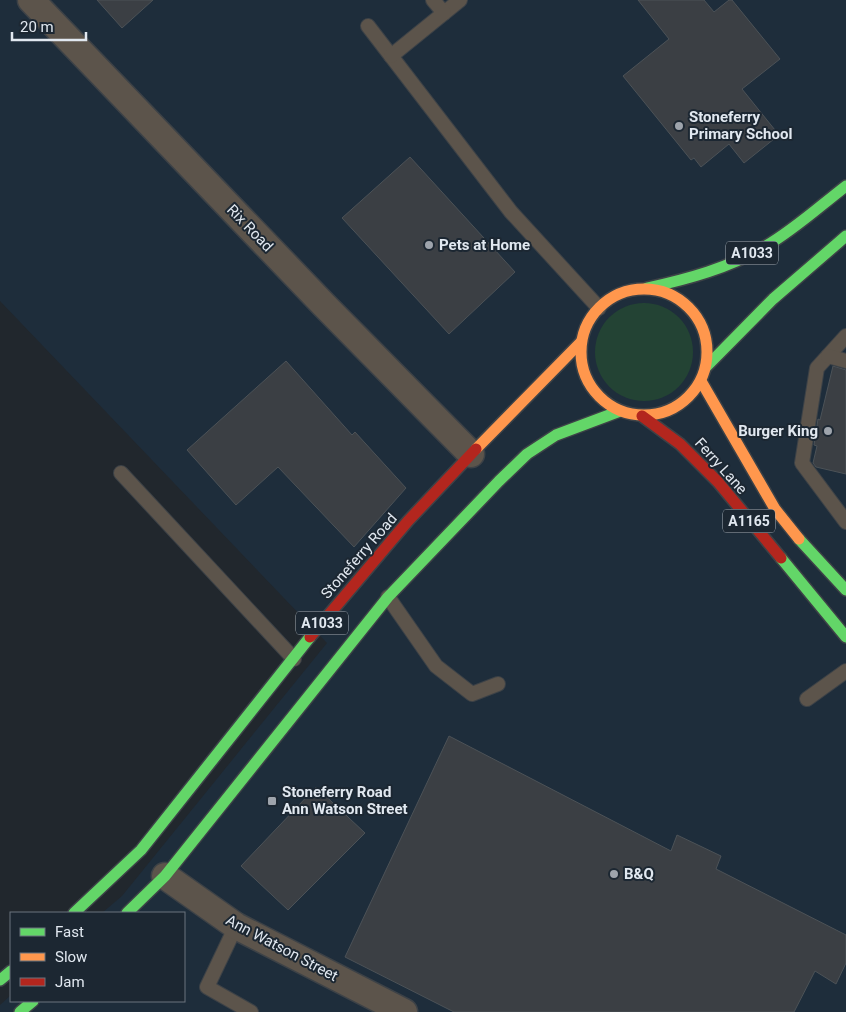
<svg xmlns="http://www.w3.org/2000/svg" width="846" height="1012" viewBox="0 0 846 1012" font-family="Roboto,sans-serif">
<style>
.built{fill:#1e2d3b;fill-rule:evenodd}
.green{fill:#234334}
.building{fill:#3b3f44;stroke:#4c5257}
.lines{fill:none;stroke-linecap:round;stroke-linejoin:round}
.lane-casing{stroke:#3d4247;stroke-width:16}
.street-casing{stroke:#3d4247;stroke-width:29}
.fast-casing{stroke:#3d4247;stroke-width:14}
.slow-casing{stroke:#3d4247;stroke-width:14}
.jam-casing{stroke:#3d4247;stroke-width:14}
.lane{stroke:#5c544b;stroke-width:14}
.street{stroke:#5c544b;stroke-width:26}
.fast{stroke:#63d668;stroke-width:11}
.slow{stroke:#ff974d;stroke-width:11}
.jam{stroke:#b3261e;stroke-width:11}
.poi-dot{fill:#9ea4ac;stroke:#1c2732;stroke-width:2}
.labels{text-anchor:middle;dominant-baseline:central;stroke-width:4;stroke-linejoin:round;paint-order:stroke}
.shield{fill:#1c2732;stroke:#a6aeb7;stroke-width:1}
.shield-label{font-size:14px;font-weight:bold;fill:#e1e8f0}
.poi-label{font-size:15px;font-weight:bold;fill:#e1e8f0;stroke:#1c2732;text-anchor:start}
.street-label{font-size:15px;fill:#e1e8f0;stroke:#1c2732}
</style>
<rect width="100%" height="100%" fill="#21272d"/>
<!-- built -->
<path class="built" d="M0,0h846v1012h-846v-7l11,-10v6h173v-88h-82l20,-17 205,-253 -327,-342zM637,304h14l14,4 -63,19 9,-11 12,-8z"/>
<!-- green -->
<circle class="green" cx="644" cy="352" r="49"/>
<!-- building -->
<g class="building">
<path d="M97,0h56l-31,28z"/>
<path d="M638,0h66l10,12 15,-12h3l48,59 -38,30 37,46 -35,28 -15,-19 -28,23 -7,-9 -3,2 -68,-84 46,-37z"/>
<path d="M410,157l105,115 -66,62 -107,-116z"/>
<path d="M286,361l66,74 3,-3 51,56 -52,59 -76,-80 -42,38 -49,-55z"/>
<path d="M833,366l13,4v104l-30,-7 -3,-4 4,-17 -3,-1 4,-26 2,1z"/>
<path d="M449,736l222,115 6,-16 44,21 -5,13 130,66v28l-10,21 -21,-13 -21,41h-340l-109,-55z"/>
<path d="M316,787l49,46 -77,77 -47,-44z"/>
</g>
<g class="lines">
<!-- lane casing -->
<g class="lane-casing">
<g id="lane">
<path d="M444,13l16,-13"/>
<path d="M368,26l143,186 88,96"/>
<path d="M391,56l53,-43 -11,-13"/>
<path d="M846,336l-29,32 -15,95 44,59"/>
<path d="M828,356l18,5"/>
<path d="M121,473l173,186"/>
<path d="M388,597l48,69 36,28 26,-10"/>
<path d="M807,699l39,-28"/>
<path d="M236,926l-29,61 44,25"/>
</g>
</g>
<!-- street casing -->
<g class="street-casing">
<g id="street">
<path d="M31,0l293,305 147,149"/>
<path d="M165,876l71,50 168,86"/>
</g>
</g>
<!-- fast casing -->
<g class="fast-casing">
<g id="fast">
<path d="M647,288c41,-9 82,-20 119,-42 29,-17 54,-40 80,-60"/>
<path d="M706,367l67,-68 73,-63"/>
<path d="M799,539l47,51"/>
<path d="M781,558l65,79"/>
<path d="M74,913l67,-63 169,-213"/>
<path d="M127,913l38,-37 223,-279 111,-116 28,-27 29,-19 64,-24"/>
<path d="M0,980l11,-9"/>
<path d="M20,1012l13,-11"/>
</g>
</g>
<!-- slow casing -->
<g class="slow-casing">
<g id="slow">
<circle cx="644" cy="352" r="63"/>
<path d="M701,381l74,128 24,30"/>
<path d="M476,449l105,-107"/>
</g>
</g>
<!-- jam casing -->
<g class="jam-casing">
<g id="jam">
<path d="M642,416l38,28 38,38 63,76"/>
<path d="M310,637l98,-116 68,-72"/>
</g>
</g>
<!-- lane -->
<use href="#lane" class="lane"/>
<!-- street -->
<use href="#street" class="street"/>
<!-- fast -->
<use href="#fast" class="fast"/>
<!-- slow -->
<use href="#slow" class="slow"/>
<!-- jam -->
<use href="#jam" class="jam"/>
</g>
<!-- markers -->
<g class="poi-dot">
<circle cx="679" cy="126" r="5"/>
<circle cx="429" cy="245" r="5"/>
<circle cx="828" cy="431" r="5"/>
<rect x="267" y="796" width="10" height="10" rx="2.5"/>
<circle cx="614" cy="874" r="5"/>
</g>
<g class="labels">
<!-- shield labels -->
<g class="shield">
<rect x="726" y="241.5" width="52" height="23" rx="4"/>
<rect x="723" y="509.5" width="52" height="23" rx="4"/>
<rect x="296" y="611.5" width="52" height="23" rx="4"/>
</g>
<g class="shield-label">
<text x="752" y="253">A1033</text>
<text x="749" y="521">A1165</text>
<text x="322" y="623">A1033</text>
</g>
<!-- poi labels -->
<g class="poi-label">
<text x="689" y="117">Stoneferry<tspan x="689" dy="17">Primary School</tspan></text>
<text x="439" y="245">Pets at Home</text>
<text x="818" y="431" text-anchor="end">Burger King</text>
<text x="282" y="792">Stoneferry Road<tspan x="282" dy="17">Ann Watson Street</tspan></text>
<text x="624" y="874">B&amp;Q</text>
</g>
<!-- street labels -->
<g class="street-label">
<text transform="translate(250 228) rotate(46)">Rix Road</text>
<text transform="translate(721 466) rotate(48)">Ferry Lane</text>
<text transform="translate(359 556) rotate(-49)">Stoneferry Road</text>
<text transform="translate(282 948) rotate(28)">Ann Watson Street</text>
</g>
</g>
<!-- legend -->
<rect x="10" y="912" width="175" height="90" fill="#1c2732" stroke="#6b747e"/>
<rect x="20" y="928" width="25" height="8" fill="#63d668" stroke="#6b747e"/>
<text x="55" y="937" font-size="15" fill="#e1e8f0">Fast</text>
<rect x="20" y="953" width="25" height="8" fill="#ff974d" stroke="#6b747e"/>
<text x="55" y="962" font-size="15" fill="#e1e8f0">Slow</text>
<rect x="20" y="978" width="25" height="8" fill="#b3261e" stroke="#6b747e"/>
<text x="55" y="987" font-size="15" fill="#e1e8f0">Jam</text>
<!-- scale -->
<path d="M12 32v8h74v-8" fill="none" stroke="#e1e8f0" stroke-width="2.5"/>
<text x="20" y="32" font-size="15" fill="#e1e8f0" stroke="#1c2732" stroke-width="4" paint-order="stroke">20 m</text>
</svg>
